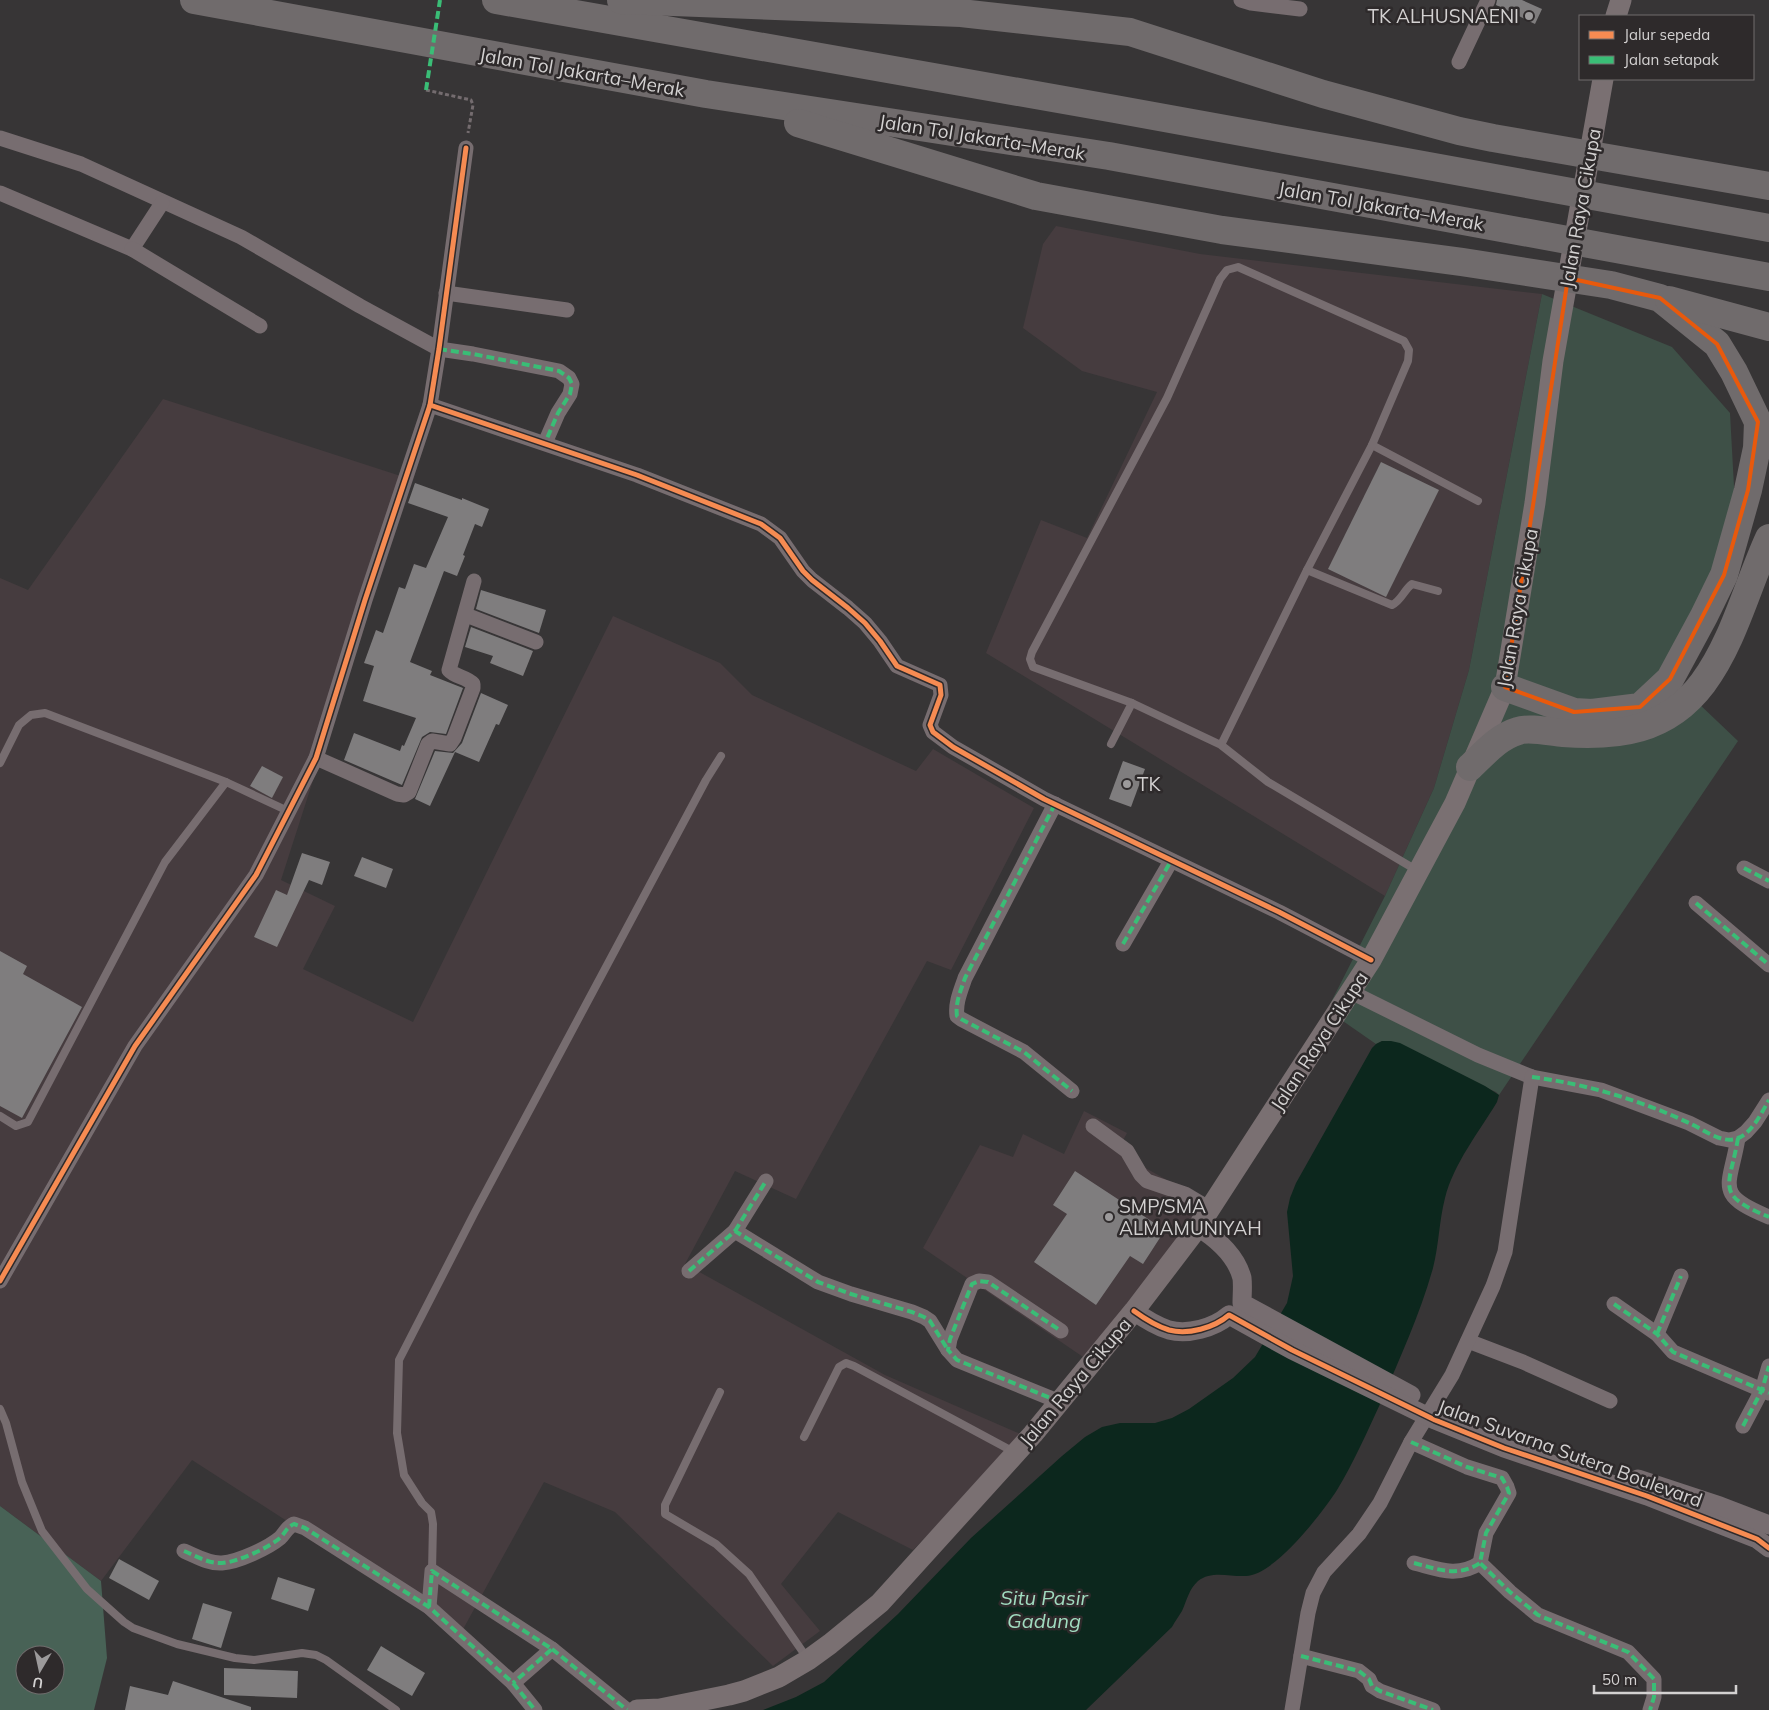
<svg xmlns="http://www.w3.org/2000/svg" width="1769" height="1710" viewBox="0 0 1769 1710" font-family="Mulish,sans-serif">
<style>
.built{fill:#463c3f}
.green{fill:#3e5047}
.forest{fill:#486256;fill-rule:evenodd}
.water{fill:#0c271d}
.building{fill:#7f7d7e}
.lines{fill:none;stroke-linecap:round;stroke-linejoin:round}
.path{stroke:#746c6f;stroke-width:3;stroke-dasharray:4 2.5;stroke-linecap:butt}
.service{stroke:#776d70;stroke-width:8}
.minor{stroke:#776d70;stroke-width:15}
.tertiary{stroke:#776d70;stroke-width:19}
.secondary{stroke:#7a7072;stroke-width:21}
.motorway{stroke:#706b6c;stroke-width:28}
.quiet{stroke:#3abd76;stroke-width:4;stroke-dasharray:8 4;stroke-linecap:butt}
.cycleway-casing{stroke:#2e2a2b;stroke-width:8}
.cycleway{stroke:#f68b52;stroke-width:5}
.marked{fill:none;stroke:#e8590c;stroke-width:4;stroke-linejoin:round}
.poi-dot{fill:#9c9a9b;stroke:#2e2a2b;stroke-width:2}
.labels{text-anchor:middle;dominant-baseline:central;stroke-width:5;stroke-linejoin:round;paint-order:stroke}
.poi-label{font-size:19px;fill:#d3d1d1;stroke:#2e2a2b;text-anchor:start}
.street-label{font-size:19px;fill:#d3d1d1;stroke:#2e2a2b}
.water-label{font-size:20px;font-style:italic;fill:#a1dcc0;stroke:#2e2a2b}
</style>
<rect width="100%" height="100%" fill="#373536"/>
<!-- built -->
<g class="built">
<path d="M1056,226l144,28 342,40 -73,376 -35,118 -49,108 -399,-243 55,-133 46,18 70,-146 -75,-21 -59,-43 20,-84z"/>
<path d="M163,399l247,80 -129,401 54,26 -32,63 110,53 200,-406 107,47 32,32 164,76 17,-22 101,59 -83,162 -24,-9 -131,238 -61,-28 -50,93 200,111 140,61 -112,114 -75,-38 -57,72 39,47 -47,35 -158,-154 -71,-30 -83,151 -269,-173 -91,121 -101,-75v-928l28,12z"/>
<path d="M1084,1111l43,22 -10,19 91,51 -119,158 -166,-113 57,-103 33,12 10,-23 41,20z"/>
</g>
<!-- green -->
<path class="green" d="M1542,294l130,53 58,66 5,92 -60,176 63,60 -239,354 -3,-3 -114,-51 -6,3 -49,-34 58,-114 49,-108 35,-118z"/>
<!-- forest -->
<path class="forest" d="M0,1506l101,75 6,77 -13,52h-94zM25,1655h30v30h-30z"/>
<!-- water -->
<path class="water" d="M1382,1041h9l9,2 85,43 14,9 -2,7c-18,30 -43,61 -52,96 -6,23 -6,47 -12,70 -13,46 -33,90 -52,134 -14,30 -27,60 -44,88 -15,23 -62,85 -91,86 -16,1 -34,-6 -48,5 -9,8 -11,19 -16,30 -3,5 -7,10 -10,16l-86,83h-323l33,-13 28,-15 74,-68 73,-76 91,-82 23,-19 17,-10 18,-4h35l17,-5 17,-9 44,-31 22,-21 32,-54 6,-27 -6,-64 3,-14 6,-15 76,-135 4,-4z"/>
<!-- building -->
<g class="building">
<path d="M1497,0h25l20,9 -7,15 -39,-19z"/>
<path d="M1381,462l58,28 -53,107 -58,-28z"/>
<path d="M415,483l47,17v-2l27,11 -7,18 -7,-3 -12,31 2,1 -8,20 -13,-5 -34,91 22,9 -2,4 33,13 -17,46 -16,-2 -8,5 -20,48 -58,-25 10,-27 46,18 2,-6 2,1 12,-28 -53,-17 11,-35 -10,-3 12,-33 7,3 16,-46 6,2 9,-25 12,4 22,-51 -40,-14z"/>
<path d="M481,590l65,20 -7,23 -63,-24z"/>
<path d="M471,627l62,24 -10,25 -33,-13 3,-7 -28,-9z"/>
<path d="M481,693l27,12 -9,20 -3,-1 -17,38 -24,-10 -25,54 -15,-7 20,-48 18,2 9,-10z"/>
<path d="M1123,761l22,8 -14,38 -22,-8z"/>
<path d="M262,766l21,11 -11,21 -22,-12z"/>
<path d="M302,853l28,9 -8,23 -13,-5 -32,67 -23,-10 22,-47 11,5z"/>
<path d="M362,857l31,12 -7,19 -32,-12z"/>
<path d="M0,951l27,15 -4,8 59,33 -60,111 -22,-12z"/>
<path d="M1075,1171l90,59 -22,34 -13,-8 -34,49 -62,-43 33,-48 -14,-9z"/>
<path d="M119,1559l40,22 -10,19 -40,-22z"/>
<path d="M278,1577l37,12 -7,22 -37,-12z"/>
<path d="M203,1603l29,9 -11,36 -29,-9z"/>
<path d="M381,1646l44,27 -13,23 -45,-26z"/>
<path d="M224,1668l74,3 -1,27 -73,-3z"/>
<path d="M173,1681l78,26v3h-126l5,-24 38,9z"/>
</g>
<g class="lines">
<!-- path -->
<path class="path" d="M426,90l45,10 2,5 -5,28"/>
<!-- service -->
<g class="service">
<path d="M1372,445l106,56"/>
<path d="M1307,570l85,35c9,-4 12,-15 20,-21l26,7"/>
<path d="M1111,744l21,-41"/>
<path d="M1221,745l-89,-42 -99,-36 -3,-8 2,-7 135,-254 53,-119 7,-9 11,-3 166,74 5,9 -1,11 -36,84 -65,125 -86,175 47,37 150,89"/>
<path d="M0,763l19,-38 12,-10 14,-2 181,69"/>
<path d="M0,1116l16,10 12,-4 137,-260 61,-80 62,29"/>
<path d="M720,1392l-55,113v9l51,30 33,30 58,84"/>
<path d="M0,1409l6,14 16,59 20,49 45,58 37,33 9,6 44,16 58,14 19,2 48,-7 14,2 10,5 70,50"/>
<path d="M804,1437l35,-70 7,-4 8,3 160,86"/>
<path d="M432,1571l1,-47 -2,-12 -9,-9 -18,-28 -7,-42 2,-73 76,-148 231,-432 15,-24"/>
</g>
<!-- minor -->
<g class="minor">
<path d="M1241,0l10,3 49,6"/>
<path d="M1459,62l29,-62"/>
<path d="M0,138l81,26 160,73 119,69 79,43 34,5 86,17 10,7 3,6 -2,10 -12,19 -13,30"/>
<path d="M0,193l132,56 30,-46"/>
<path d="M132,249l128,77"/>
<path d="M446,293l121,17"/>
<path d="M430,405l207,70 124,49 19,14 23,33 9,9 36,28 17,15 15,18 17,25 43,19 1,10 -11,30 3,7 20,15 91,52 235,113 92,48"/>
<path d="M466,615l70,27"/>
<path d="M316,758l81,36 7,1 5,-3 19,-48 4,-3 18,3 4,-6 19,-50v-4c-6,-7 -18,-7 -24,-14l25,-89"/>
<path d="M1055,804l-90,174c-4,12 -10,25 -8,38l4,3 63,33 48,39"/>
<path d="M1744,868l25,13"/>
<path d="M1696,903l73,62"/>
<path d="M1123,944l48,-83"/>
<path d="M1351,992l127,63 54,22 69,13 88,33 30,15 10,2 9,-2 8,-6 9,-10 14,-22"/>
<path d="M1093,1126l34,25 14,24 6,6 38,13 25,15"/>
<path d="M1738,1138c-8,49 -25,56 31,79"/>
<path d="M735,1231l31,-50"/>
<path d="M689,1271l46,-40 83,51 33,12 61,18 12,5 6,4 18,29"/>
<path d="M0,1281l135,-235 121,-171 60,-117 49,-158 65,-195 9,-56 27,-201"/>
<path d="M1614,1304l43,30 16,18 96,41"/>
<path d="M1657,1334l24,-58"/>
<path d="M1468,1341l55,21 87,39"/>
<path d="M1060,1402l-103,-42 -9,-10 2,-11 22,-55 7,-3 9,1 73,49"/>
<path d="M1743,1426l19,-36 7,-24"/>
<path d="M1411,1442l56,25 35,11 5,9 2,6 -23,40 -6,30 30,29 28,23 90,37 26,27v18l-4,13"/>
<path d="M184,1551c12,5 25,13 38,12 16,-1 46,-15 58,-25 5,-5 7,-11 14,-14l11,4 124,79 84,76 22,27"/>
<path d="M1414,1563c24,6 43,15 66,0"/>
<path d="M429,1607l3,-36 120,78 -39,34"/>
<path d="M552,1649l75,61"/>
<path d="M1301,1656l58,15 10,8 3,7 8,5 53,19"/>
<path d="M1292,1710l16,-97 5,-20 11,-21 35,-38 21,-31 31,-61 41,-67 41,-89 12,-34 27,-175"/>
</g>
<!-- tertiary -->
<g class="tertiary">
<path d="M1198,1227c19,12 38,28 44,51 1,8 0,17 0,25l169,92"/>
<path d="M1134,1311c11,8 22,15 35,19 19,5 45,-2 60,-15l63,35 143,70 69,28 143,48 110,43 12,9"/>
<path d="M1638,1479l82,27 49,19"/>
</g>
<!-- secondary -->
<g class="secondary">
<path d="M1616,16l5,-16"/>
<path d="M637,1710l23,-1 69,-14 15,-4 35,-14 29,-17 22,-16 50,-41 153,-169 101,-123 64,-84 173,-267 84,-157 50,-116 30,-184 18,-142 50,-282"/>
</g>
<!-- motorway -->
<g class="motorway">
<path d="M194,0l512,94 403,62 660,121"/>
<path d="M496,0l619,109 654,119"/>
<path d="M621,0l340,13 169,19 193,62 136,37 34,7 276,48"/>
<path d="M798,123l238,73 186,34 240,32 149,23 49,13 57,46 17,28 24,50 -1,26 -9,42 -24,85 -20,41 -34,63 -30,28 -48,6 -18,-1 -69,-25"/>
<path d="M1669,300l100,27"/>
<path d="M1470,767c15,-14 28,-30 48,-36 11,-4 33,1 45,2 55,4 104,-2 140,-50 31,-42 44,-97 66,-145"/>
</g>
<!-- quiet -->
<g class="quiet">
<path d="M426,90l14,-90"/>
<path d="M439,349l34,5 86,17 10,7 3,6 -2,10 -12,19 -13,30"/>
<path d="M1055,804l-90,174c-4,12 -10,25 -8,38l4,3 63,33 48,39"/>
<path d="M1744,868l25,13"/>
<path d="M1696,903l73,62"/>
<path d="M1123,944l48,-83"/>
<path d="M1532,1077c54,7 108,23 157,46 14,6 33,22 49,15 14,-5 24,-26 31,-38"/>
<path d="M1738,1138c-8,49 -25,56 31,79"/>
<path d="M735,1231l31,-50"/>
<path d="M689,1271l46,-40 83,51 33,12 61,18 12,5 6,4 18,29"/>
<path d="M1614,1304l43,30 16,18 96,41"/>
<path d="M1657,1334l24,-58"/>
<path d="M1060,1402l-103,-42 -9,-10 2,-11 22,-55 7,-3 9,1 73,49"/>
<path d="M1743,1426l19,-36 7,-24"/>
<path d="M1411,1442l56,25 35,11 5,9 2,6 -23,40 -6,30 30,29 28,23 90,37 26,27v18l-4,13"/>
<path d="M184,1551c12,5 25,13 38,12 16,-1 46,-15 58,-25 5,-5 7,-11 14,-14l11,4 124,79 84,76 22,27"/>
<path d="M1414,1563c24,6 43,15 66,0"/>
<path d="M429,1607l3,-36 120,78 -39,34"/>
<path d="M552,1649l75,61"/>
<path d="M1301,1656l58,15 10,8 3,7 8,5 53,19"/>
</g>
<!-- cycleway casing -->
<g class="cycleway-casing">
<g id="cycleway">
<path d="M430,405l207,70 124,49 19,14 23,33 9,9 36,28 17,15 15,18 17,25 43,19 1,10 -11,30 3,7 20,15 91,52 235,113 92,48"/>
<path d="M0,1281l135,-235 121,-171 60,-117 49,-158 65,-195 9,-56 27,-201"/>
<path d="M1134,1311c11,8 22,15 35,19 19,5 45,-2 60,-15l63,35 143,70 69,28 143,48 110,43 12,9"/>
</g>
</g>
<!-- cycleway -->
<use href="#cycleway" class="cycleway"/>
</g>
<!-- marked area -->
<path class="marked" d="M1568,278l92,20 57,46 41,78 -10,68 -24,85 -54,104 -30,28 -66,5 -69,-25z"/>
<!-- markers -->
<g class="poi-dot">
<circle cx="1529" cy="16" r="5"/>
<circle cx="1127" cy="784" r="5"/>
<circle cx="1109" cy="1217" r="5"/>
</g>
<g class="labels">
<!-- poi labels -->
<g class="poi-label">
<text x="1519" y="16" text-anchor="end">TK ALHUSNAENI</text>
<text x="1137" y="784">TK</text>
<text x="1119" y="1206">SMP/SMA<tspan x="1119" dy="22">ALMAMUNIYAH</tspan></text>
</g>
<!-- street labels -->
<g class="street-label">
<text transform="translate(582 72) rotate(10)">Jalan Tol Jakarta–Merak</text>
<text transform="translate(982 137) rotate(9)">Jalan Tol Jakarta–Merak</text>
<text transform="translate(1381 206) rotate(10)">Jalan Tol Jakarta–Merak</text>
<text transform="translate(1580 208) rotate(-80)">Jalan Raya Cikupa</text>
<text transform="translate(1517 608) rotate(-80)">Jalan Raya Cikupa</text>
<text transform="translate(1319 1041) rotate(-57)">Jalan Raya Cikupa</text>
<text transform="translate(1075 1382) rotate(-50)">Jalan Raya Cikupa</text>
<text transform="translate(1570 1453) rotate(20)">Jalan Suvarna Sutera Boulevard</text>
</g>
<!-- water labels -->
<g class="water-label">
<text x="1044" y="1597">Situ Pasir<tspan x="1044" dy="23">Gadung</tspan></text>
</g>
</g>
<!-- legend -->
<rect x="1579" y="15" width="175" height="65" fill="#2e2a2b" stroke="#706d6d"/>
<rect x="1589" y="31" width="25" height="8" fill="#f68b52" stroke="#706d6d"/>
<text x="1624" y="40" font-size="15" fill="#d3d1d1">Jalur sepeda</text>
<rect x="1589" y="56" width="25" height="8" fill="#3abd76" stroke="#706d6d"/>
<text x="1624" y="65" font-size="15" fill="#d3d1d1">Jalan setapak</text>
<!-- north arrow -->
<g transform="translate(40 1670) rotate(189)"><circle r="24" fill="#2e2a2b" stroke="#706d6d"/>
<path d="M0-4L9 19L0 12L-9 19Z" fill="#9c9a9b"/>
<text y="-8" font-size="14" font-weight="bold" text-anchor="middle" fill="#d3d1d1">U</text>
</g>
<!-- scale -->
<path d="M1594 1685v8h142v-8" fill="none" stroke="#d3d1d1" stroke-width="2.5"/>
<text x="1602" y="1685" font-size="15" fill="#d3d1d1" stroke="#2e2a2b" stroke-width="4" paint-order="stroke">50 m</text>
</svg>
